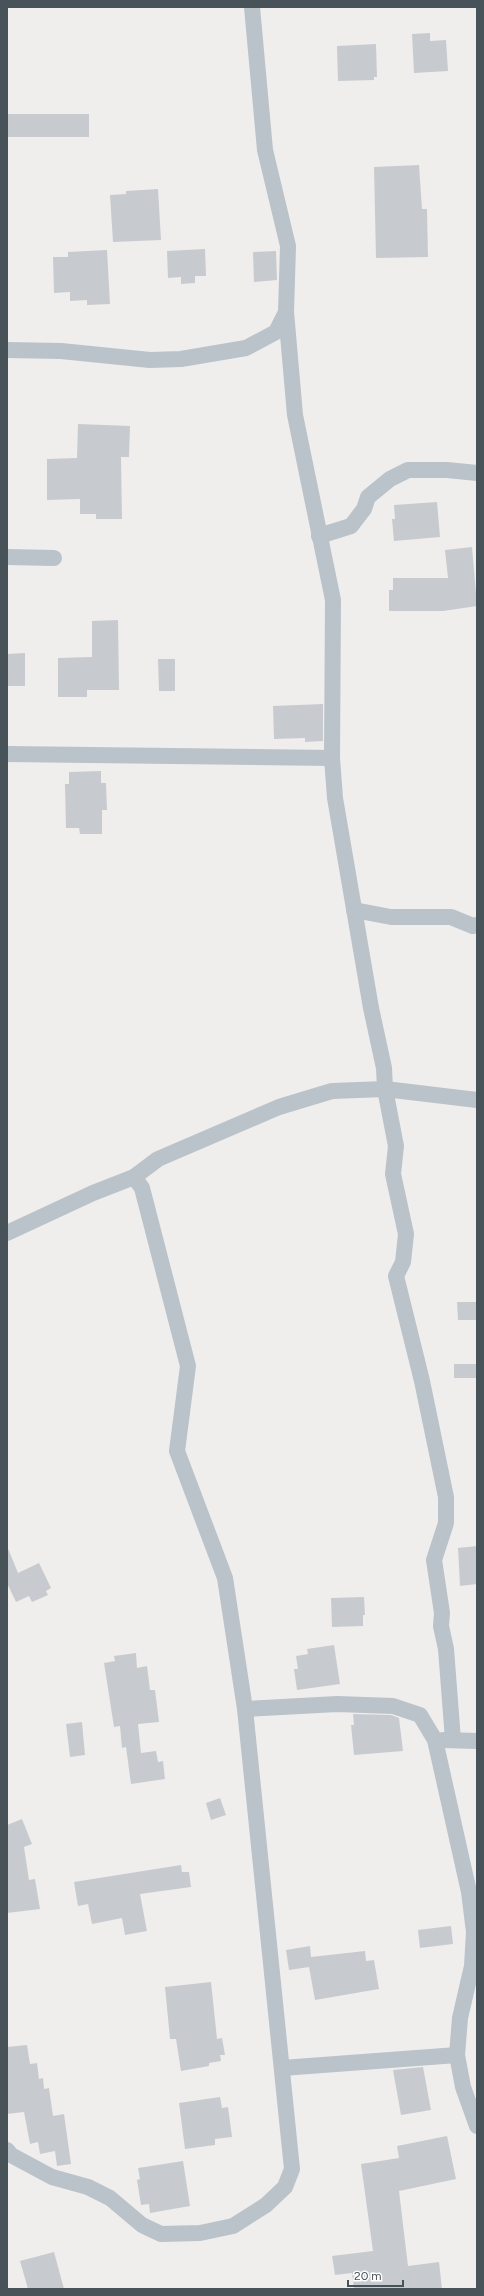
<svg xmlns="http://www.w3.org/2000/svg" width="484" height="2296" viewBox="0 0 484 2296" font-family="Figtree,sans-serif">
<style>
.building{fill:#c7cbcf}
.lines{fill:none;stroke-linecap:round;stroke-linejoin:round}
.street{stroke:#b9c3c9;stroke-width:16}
</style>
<rect width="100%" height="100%" fill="#f0eded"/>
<!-- building -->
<g class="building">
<path d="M430,33v8l16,-1 2,31 -34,2 -2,-39z"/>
<path d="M376,44l1,33h-3v3l-36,1 -1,-35z"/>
<rect x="7" y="114" width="82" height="23"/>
<path d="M419,165l3,44h5l1,48 -52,1 -2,-91z"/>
<path d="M158,189l3,51 -48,2 -3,-47 16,-1v-3z"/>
<path d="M205,249l1,27h-11v7l-14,1v-7l-13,1 -1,-27z"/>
<path d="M107,250l3,54 -23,1v-5l-17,1v-9l-16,1 -1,-36h15v-5z"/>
<path d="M276,251l1,29 -23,2 -1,-30z"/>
<path d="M78,424l52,2 -1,31h-8l1,62h-26v-5h-16v-15l-33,1v-41l30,-1z"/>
<path d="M437,502l3,35 -46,4 -2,-22h3l-1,-14z"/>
<path d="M472,547l5,59 -34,5h-54v-21h4v-12h55l-3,-28z"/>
<path d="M118,620l1,70h-32v7h-29v-39l34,-1v-36z"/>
<path d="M25,653v33h-18v-32z"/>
<path d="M158,659h17v32h-16z"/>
<path d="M323,704v37l-18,1v-4l-31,1 -1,-33z"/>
<path d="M101,771v12h5l1,27h-5v24h-22l-1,-6h-13l-1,-44h4v-12z"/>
<path d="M457,1302h20v18h-19z"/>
<rect x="454" y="1364" width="23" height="14"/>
<path d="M7,1546l11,27 21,-10 12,25 -5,3 2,4 -16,7 -3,-6 -13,6 -9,-19z"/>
<path d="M477,1546v38l-17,2 -2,-38z"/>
<path d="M364,1597l1,18h-2v11l-31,1 -1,-29z"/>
<path d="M334,1645l6,39 -43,6 -3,-21h4l-2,-13 12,-2 -1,-5z"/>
<path d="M136,1653l1,15 10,-2 3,24h5l4,32 -21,2 3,29 15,-2 2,11 5,-1 2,18 -34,5 -5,-37 -4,1 -2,-22 -6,1 -10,-64 11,-2 -1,-5z"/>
<path d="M353,1714l38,1 8,3 4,33 -49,4 -3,-30h3z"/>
<path d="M82,1722l3,33 -15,2 -4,-33z"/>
<path d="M220,1798l6,17 -15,5 -5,-17z"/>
<path d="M22,1819l10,25 -8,3 5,33 6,-1 5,30 -33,4v-88z"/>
<path d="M181,1865l1,7h7l2,15 -51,7 7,37 -22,4 -3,-17 -30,6 -4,-20 -10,2 -4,-24z"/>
<path d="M451,1926l2,18 -33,4 -2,-18z"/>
<path d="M310,1946l1,11 54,-6 1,10 8,-1 5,29 -64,11 -6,-33 -20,3 -3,-20z"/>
<path d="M211,1982l6,57 5,-1 3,17h-5l1,6 -12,2v3l-28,5 -5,-32h-6l-5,-52z"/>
<path d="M27,2045l3,19 7,-1 2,16 4,-1 1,11 5,-1 4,28 11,-2 7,50 -14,2 -2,-15 -15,3 -2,-12 -8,2 -6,-32 -17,2v-67z"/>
<path d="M423,2067l8,43 -30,5 -8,-45z"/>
<path d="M220,2097l2,11 6,-1 4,30 -17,2v6l-30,4 -6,-46z"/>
<path d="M447,2136l9,43 -57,12 9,75 31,-4 3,27h-88l-2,-16 -17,2 -3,-19 41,-5 -12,-87 38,-6 -2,-12z"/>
<path d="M183,2161l7,45 -40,7 -1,-9 -8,1 -4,-25 3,-1 -2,-11z"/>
<path d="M54,2252l10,37h-36l-8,-28z"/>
</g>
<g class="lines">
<!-- street -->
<g class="street">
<path d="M286,312l9,103 38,185 -1,158 3,40 36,210 13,60 1,21 11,57 -3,28 13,60 -3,28 -7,14 26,105 24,116v26l-12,37 8,53 -1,13 5,23 7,91"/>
<path d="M7,350l54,1 89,9 31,-1 65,-11 30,-16 10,-20 2,-66 -23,-96 -13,-143"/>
<path d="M319,536l32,-10 13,-17 4,-12 22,-18 18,-9h39l30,3"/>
<path d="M7,557l47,1"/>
<path d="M7,754l325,4"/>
<path d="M354,910l37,7h60l22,9 4,-1"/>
<path d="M7,1233l86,-40 41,-16 24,-18 121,-52 53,-16 53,-2 92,11"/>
<path d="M245,1709l92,-5 56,2 27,9 15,25 34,152 5,40 -2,34 -12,52 -3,37 6,32 14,39"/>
<path d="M443,1740l34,1"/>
<path d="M282,2068l175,-13"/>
<path d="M7,2150l4,5 41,22 36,10 22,11 32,27 19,9 39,-1 33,-7 33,-21 19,-18 7,-18 -47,-460 -20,-131 -48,-127 11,-85 -46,-178 -8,-11"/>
</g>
</g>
<!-- border -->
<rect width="484" height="2296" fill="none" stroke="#475259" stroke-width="16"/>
<!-- scale -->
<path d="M348 2280v6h55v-6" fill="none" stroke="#475259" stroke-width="2"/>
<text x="354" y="2280" font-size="12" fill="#475259" stroke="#ffffff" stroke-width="3" paint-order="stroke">20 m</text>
</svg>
